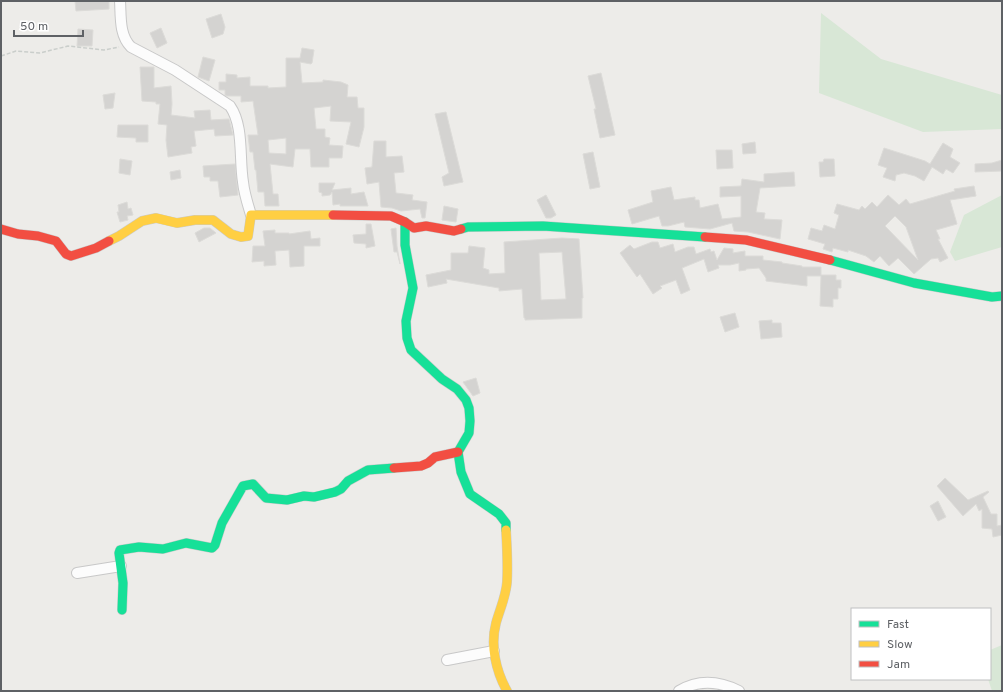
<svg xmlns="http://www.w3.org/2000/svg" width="1003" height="692" viewBox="0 0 1003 692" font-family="Overpass,sans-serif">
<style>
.green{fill:#d8e7d6}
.building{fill:#d4d3d1;stroke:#dcdbd8;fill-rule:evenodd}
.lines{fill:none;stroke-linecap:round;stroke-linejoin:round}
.street-casing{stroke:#c8c8c8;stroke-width:12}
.fast-casing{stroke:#cacaca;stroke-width:10}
.slow-casing{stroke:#cacaca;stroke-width:10}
.jam-casing{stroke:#cacaca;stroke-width:10}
.path{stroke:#cacecb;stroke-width:1.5;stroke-dasharray:4 2;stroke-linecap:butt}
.street{stroke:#fcfcfc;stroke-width:10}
.fast{stroke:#16e098;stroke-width:9}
.slow{stroke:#ffcf43;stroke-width:9}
.jam{stroke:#f24e42;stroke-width:9}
</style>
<rect width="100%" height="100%" fill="#edece9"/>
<!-- green -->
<g class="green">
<path d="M821,13l60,46 121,36v34l-79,3 -104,-39z"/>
<path d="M1002,195v52l-47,14 -5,-9 14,-37z"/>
<path d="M1002,645v46h-10l-4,-12h2v-29z"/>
</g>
<!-- building -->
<g class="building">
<path d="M75,1h34v8l-33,2z"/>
<path d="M221,14l4,13 -2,7 -11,4 -6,-19z"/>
<path d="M161,28l6,15 -10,5 -7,-15z"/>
<path d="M78,29l15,1 -1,16h-15z"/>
<path d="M302,48l12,2 -2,13 -1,1 -11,-2 2,21 21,-1v-2l18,2 7,3 -1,12h10l1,11h6v19l-5,20 -13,-3 5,-22 -21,-1 1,-15 -17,2 2,21h9v8l5,1 -1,7 14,1 -1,12h-13v9h-18l-1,-18h-15l-2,18 -23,-3 3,30h5l1,12h-14l-1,-14h-6l-2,-22h-1l-2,-18h-3l-2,-17h10l-5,-34 -12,1v-6h-14l-2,-1v-5h-6v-8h7v-8l11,1v3l13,-1v9h18v2l18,-1v-29h14zM286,138v16l-17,-1 -1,-13z"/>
<path d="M203,57l12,3 -6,21 -11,-4z"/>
<path d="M140,67h14v21l17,-2 1,18 -1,11 24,3 -1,-7 16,-1 1,10 18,-1 4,16 -18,1 -1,-7 -20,2 2,15 -5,1 1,6 -24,4 -2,-17 1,-15 -9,-1 2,-20h-4v-2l-14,-1z"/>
<path d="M601,73l14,62 -15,3 -6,-29h2l-8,-33z"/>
<path d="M115,93l-2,15 -8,1 -2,-14z"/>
<path d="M446,112l17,70 -19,4 -2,-9 7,-4 -14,-59z"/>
<path d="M118,125h30v17h-12v-4l-19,-1z"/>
<path d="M374,141h12v16l16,-1 2,16 -10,1 2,20 17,2 -1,5 15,2 -2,16h-3l-2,-9 -19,2 -9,-3 -11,-1 -2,-25 -12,2 -2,-16 7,-1z"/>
<path d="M755,142l1,11 -13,1 -1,-10z"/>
<path d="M943,143l10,6 -3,8 10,6 -7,10 -7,-4 -3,5 -11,-7 -8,14 -9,-5 -11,-3 -8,2 -1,6 -12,-4 4,-9 -9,-3 6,-17 41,13 5,3z"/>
<path d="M716,150h16l1,18 -16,1z"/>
<path d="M593,152l7,35 -10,2 -7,-35z"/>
<path d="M120,159l12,2 -2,14 -11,-2z"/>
<path d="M824,159h10l1,17 -15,1 -1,-15h4z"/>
<path d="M1002,160v11l-27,1v-8l17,-1z"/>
<path d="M235,164l3,31 -18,2 -2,-16h-8v-4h-6l-1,-11z"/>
<path d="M180,170l1,8 -10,2 -1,-8z"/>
<path d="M794,172l1,14 -35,2 -4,24 9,1 -1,6 18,1 -2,19 -32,-7 -14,-1 -2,-8 -22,6 -25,-2 -1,-5 -16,4h-6l-3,-10 -27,8 -4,-14 25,-8 -2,-11 20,-4 3,13 21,-3v3h4l1,8 18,-4 4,15 19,-2v-21l-21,1v-10l21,-1 1,-7 22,3v-8z"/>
<path d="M319,183h16l-3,7 19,-2v6l13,-2 4,14h-28v-2l-7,1 -1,-13 -2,3 -8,1v-3l-3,-1z"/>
<path d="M974,186l2,10 -26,4 7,24 -21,6 4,9h-2l10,19 -8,4 -2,-4 -7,1 -17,15 -16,-16 -9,8 -9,-10 -6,6 -8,-6 -18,-6v2l-15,-4 -1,4 -9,-3 2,-5 -17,-5 3,-11 11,3 2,-6 11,4 4,-14 -5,-2 3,-9 22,6 3,-4 3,3 7,-7 5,5 11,-12 11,10 7,-6 4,5 45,-13 -1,-2zM895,216l11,11 12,33 -33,-34z"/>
<path d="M546,195l10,20 -5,3h-5l-9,-18z"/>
<path d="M127,202l1,7 3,-1 2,7 -6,1 1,4 -8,2 -3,-10h2l-1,-7z"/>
<path d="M444,206l14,3 -2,13 -14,-2z"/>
<path d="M366,224h5l4,22 -9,2v-4l-12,-1 -1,-8 13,-1z"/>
<path d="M204,228h6l6,5 -17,9 -4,-9z"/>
<path d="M396,228l1,18 3,18 -3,-12h-3l-3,-23z"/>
<path d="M275,230v3h14v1l21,-3 1,8 9,-1v8h-16v20l-14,1 -1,-17 -14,1 1,14 -12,1v-5l-12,1 1,-16h12l-2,-15z"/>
<path d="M562,238l17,1 4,59h-1v20l-57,2v-2h-1l-2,-29 -23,2v-3l-53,-9 1,4 -19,4 -2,-12 25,-5v-17h17l1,-7 16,2 -2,20 6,2v4l16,-1 -1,-31zM562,252l4,47 -25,1 -2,-47z"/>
<path d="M652,242h6l2,6 13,-4 2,8 13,-5h6l2,7 14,-5 1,3 3,-1 3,9 7,-12 9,1v4l12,-2v5h18v4l19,2v1l20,3v1h19v8h15v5h5v8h-3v11h-5v8l-13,-1 1,-30h-14v10l-41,-5v-3l-7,-10 -13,1v1l-7,1v-8l-9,2h-12l1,3 -11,4 -4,-13 -22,9 8,22 -9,4 -5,-14 -16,6 2,2 -9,6 -13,-20 -3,3 -17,-24 10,-8 4,4z"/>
<path d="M735,313l4,14 -14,5 -5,-15z"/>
<path d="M772,320v3h9l1,14 -21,2 -2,-18z"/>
<path d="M476,378l4,15 -7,3 -10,-14z"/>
<path d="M945,478l23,22 20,-9 1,1 -6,5 8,17h6v12l5,-1v10l-9,2 -1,-8 -10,-1v-19l-3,2 -3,-7 -13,12 -26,-30z"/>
<path d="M938,501l8,16 -8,4 -8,-15z"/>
</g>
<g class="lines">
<!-- street casing -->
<g class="street-casing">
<g id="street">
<path d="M120,1c1,15 -1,34 11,46l44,23 55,36c14,20 9,52 13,76 1,11 5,23 8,33"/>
<path d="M77,573l44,-7"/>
<path d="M447,660l47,-9"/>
<path d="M679,691c20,-12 40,-10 60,0"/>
</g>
</g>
<!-- fast casing -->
<g class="fast-casing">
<g id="fast">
<path d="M405,222v23l8,43 -7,33 1,17 4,12 31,29 15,10 9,11 3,8 1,13 -1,12 -11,19 3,20 9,22 29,20 7,9v7"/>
<path d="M461,229l7,-2 75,-1 162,11"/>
<path d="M830,260l84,23 78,14 10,-1"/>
<path d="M122,610l1,-27 -4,-30 1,-3 19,-3 24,2 23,-6 26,5 3,-3 7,-22 21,-37 10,-2 13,14 21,2 17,-4 10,1 21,-5 6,-3 7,-8 20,-11 26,-2"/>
</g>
</g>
<!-- slow casing -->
<g class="slow-casing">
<g id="slow">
<path d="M109,241l10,-5 23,-15 14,-3 21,5 18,-3h18l18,14 10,3 7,-1 3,-21h82"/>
<path d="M506,530c1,17 2,35 1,52 -1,14 -7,27 -11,41 -6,23 0,48 11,68"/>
</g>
</g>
<!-- jam casing -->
<g class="jam-casing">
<g id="jam">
<path d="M333,215l58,1 14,6 9,6 12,-2 28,5 7,-2"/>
<path d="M1,229l17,5 20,2 18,5 10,13 5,2 25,-8 13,-7"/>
<path d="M705,237l41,3 84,20"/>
<path d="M394,468l27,-2 7,-3 7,-6 23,-5"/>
</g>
</g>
<!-- path -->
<path class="path" d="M1,56l15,-5 24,2 28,-7 36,4 15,-3"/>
<!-- street -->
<use href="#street" class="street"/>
<!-- fast -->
<use href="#fast" class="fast"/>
<!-- slow -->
<use href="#slow" class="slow"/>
<!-- jam -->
<use href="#jam" class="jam"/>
</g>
<!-- border -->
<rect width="1003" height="692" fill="none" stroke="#5e6165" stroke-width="4"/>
<!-- legend -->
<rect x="851" y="608" width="140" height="72" fill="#ffffff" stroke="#bfc0c1"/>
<rect x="859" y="621" width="20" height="6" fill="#16e098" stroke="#bfc0c1"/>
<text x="887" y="628" font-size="12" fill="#5e6165">Fast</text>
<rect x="859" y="641" width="20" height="6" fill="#ffcf43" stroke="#bfc0c1"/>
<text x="887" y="648" font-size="12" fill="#5e6165">Slow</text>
<rect x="859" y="661" width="20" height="6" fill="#f24e42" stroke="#bfc0c1"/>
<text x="887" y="668" font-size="12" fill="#5e6165">Jam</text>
<!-- scale -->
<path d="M14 30v6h69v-6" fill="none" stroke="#5e6165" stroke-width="2"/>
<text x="20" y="30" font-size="12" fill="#5e6165" stroke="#ffffff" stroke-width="3" paint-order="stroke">50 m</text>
</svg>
